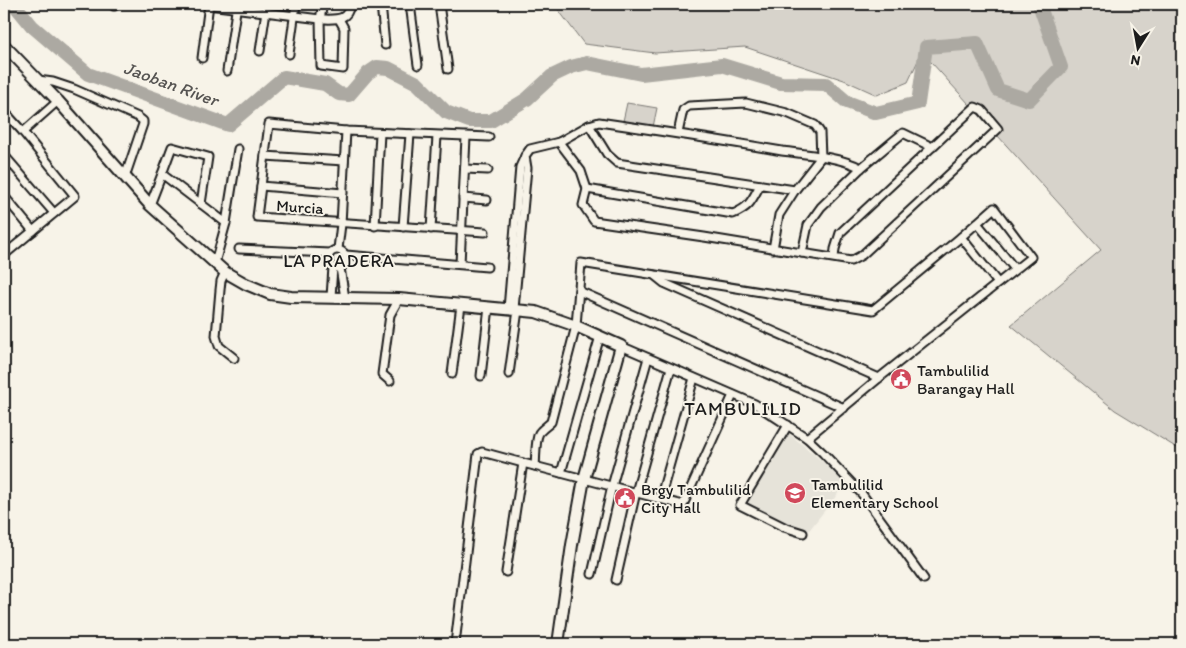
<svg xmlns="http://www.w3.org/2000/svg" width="1186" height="648" viewBox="0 0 1186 648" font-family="Itim,sans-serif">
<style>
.built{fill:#e6e3d9}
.green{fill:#d7d3cb;stroke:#7a7874}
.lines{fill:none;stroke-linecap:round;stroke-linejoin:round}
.river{stroke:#aca9a2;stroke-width:14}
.street-casing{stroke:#1c1c1c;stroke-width:11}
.secondary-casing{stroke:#1c1c1c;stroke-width:14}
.street{stroke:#f7f3e8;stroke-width:7}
.secondary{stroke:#f7f3e8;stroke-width:10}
.labels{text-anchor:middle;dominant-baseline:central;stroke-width:4;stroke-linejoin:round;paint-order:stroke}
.street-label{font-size:16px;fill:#1c1c1c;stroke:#f7f3e8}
.poi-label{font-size:16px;fill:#1c1c1c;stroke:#f7f3e8;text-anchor:start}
.water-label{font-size:18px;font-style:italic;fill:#565452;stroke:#f7f3e8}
.neighbourhood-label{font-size:18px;letter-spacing:1px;fill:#1c1c1c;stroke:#f7f3e8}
.quarter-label{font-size:19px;letter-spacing:1px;fill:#1c1c1c;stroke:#f7f3e8}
</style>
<rect width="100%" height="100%" fill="#f7f3e8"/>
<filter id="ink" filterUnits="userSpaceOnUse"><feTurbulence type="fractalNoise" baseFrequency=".02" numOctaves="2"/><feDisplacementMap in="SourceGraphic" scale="10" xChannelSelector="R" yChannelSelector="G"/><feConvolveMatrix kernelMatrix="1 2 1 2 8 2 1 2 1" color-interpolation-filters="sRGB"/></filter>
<g filter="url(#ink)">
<!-- built -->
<path class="built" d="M787,432l60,50 -40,51 -61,-29z"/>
<!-- green -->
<g class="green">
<path d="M554,4h628v447l-67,-41 -104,-85 90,-75 -179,-198 -14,30 -31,13 -33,-15 -99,-33 -90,6 -71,-9z"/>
<path d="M627,103l30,5 -4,19 -30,-6z"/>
</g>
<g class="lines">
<!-- river -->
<path class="river" d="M14,4l18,22 56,48 140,51 56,-48 41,7 14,10 10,1 19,-22 9,-6 11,1 29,15 29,29 23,9h22l36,-22 25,-23 19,-9 16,-4 54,11 81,-9 59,18 45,1 21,18 29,11 42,-10 8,-56 51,-4 21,47 31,10 32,-33 -22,-63"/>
<!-- street casing -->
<g class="street-casing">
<g id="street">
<path d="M323,4l-3,15 1,47 22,3 1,-41 -5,-9"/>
<path d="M381,4l4,41"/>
<path d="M410,4l8,61"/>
<path d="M439,4l9,65"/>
<path d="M209,5l111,14c14,0 28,3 30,-15"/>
<path d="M114,6v-2"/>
<path d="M260,51l7,-47"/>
<path d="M289,54l7,-50"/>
<path d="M202,58l7,-54"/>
<path d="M227,71l10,-67"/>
<path d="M38,80l15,2 21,7 64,28 5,4v3l-18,53"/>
<path d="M4,111l19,21 52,64 -71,59"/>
<path d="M589,125l18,29 10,9 178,27"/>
<path d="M23,132l35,-31"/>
<path d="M678,133l5,-23 6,-4 57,-3 41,10 28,12 5,7 1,25 -26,33 -16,25 -6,34"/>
<path d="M559,142l22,29 6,18 -4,16 11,16 110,16 147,24 11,-6 136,-126 -16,-19 -7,-3 -135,126 -5,16 -1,9"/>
<path d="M4,155l50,58"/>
<path d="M265,156l79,5"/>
<path d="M465,169l23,1"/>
<path d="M162,174l10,-27 36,10 -7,47"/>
<path d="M261,186l82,7"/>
<path d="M587,189l146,25c17,-7 19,-14 27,-29"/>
<path d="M4,196l29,35"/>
<path d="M463,198l24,2"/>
<path d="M150,205l12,-31 64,49"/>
<path d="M977,223l38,46"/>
<path d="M375,226l5,-93"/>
<path d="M403,227l7,-93"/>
<path d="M431,229l6,-93"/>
<path d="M485,232l-228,-15 12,-93 77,7 143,6"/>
<path d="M961,237l37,46"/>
<path d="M239,249l91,4"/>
<path d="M338,249l3,-25 5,-93"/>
<circle cx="337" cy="259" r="9"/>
<path d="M802,253l6,-28 13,-18 40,-39 42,-35 29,14"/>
<path d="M346,255l141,12"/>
<path d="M215,263l11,-40 12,-74"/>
<path d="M460,264l6,-127"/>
<path d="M340,268l5,30"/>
<path d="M225,272l-4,9 -1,9 -4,46 3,10 15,12"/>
<path d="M654,275l10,8 215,95"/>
<path d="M579,291l265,117"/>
<path d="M331,297l2,-30"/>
<path d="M508,309l12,-142 5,-11 5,-7 29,-7 30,-17 10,-3c61,9 122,18 183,29 23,3 59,6 79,17"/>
<path d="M514,309l13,-141 -2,-12"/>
<path d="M621,346l134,58 52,34 16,15 39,41 62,85"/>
<path d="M452,374l9,-69"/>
<path d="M509,374l9,-64"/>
<path d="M481,376l8,-69"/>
<path d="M390,381l-8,-7 8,-59 9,-16"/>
<path d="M788,425l-48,80 44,22 19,6"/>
<path d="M535,466c1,-8 0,-26 4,-33 3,-4 8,-7 12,-11l25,-96 5,-63 292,47 88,-73 33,-29 37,49 -152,121 -72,60"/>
<path d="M561,473l39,-137"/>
<path d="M660,499l34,-121"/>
<path d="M506,572l17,-109 160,42 50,-110"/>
<path d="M592,574l20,-88 36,-128"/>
<path d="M616,580l20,-88 35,-124"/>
<path d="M455,644l23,-190 4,-2 41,11"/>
</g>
</g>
<!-- secondary casing -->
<g class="secondary-casing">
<path id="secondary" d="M4,45l54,56 92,104 75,67 21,12 24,10 21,3 108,2 137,13 40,14 45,20 -37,133 -12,66 -14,99"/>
</g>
<!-- street -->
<use href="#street" class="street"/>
<!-- secondary -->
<use href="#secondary" class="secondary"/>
</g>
</g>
<!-- icons -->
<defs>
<g id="civic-disc" transform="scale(1.125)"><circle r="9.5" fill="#d1495b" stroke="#f7f3e8"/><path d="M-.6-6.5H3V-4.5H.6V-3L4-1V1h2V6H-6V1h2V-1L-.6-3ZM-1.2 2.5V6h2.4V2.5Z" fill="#fff"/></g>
<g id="school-disc" transform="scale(1.125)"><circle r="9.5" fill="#d1495b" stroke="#f7f3e8"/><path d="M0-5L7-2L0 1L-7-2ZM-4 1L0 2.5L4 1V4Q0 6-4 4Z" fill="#fff"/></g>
</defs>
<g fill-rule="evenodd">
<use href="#civic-disc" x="901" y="379"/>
<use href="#school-disc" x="795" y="493"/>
<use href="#civic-disc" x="625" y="498"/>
</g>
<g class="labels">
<!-- street labels -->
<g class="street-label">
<text transform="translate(300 207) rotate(4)">Murcia</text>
</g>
<!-- poi labels -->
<g class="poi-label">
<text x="917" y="370">Tambulilid<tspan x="917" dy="18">Barangay Hall</tspan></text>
<text x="811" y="484">Tambulilid<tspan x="811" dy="18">Elementary School</tspan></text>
<text x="641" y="489">Brgy Tambulilid<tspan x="641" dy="18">City Hall</tspan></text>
</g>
<!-- water labels -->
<g class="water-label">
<text transform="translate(171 84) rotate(20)">Jaoban River</text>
</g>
<!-- neighbourhood labels -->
<g class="neighbourhood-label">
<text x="339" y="261">LA PRADERA</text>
</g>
<!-- quarter labels -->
<g class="quarter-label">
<text x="743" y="408">TAMBULILID</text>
</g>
</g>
<!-- margin -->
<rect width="1186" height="648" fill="none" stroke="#f7f3e8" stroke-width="20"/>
<rect x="10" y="10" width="1166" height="628" fill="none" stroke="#1c1c1c" stroke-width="2" filter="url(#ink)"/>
<!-- north arrow -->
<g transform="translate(1138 48) rotate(191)" stroke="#f7f3e8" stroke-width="4" paint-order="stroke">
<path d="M0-4L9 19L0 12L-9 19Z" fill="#1c1c1c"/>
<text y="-8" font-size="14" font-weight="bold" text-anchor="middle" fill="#1c1c1c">N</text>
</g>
</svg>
